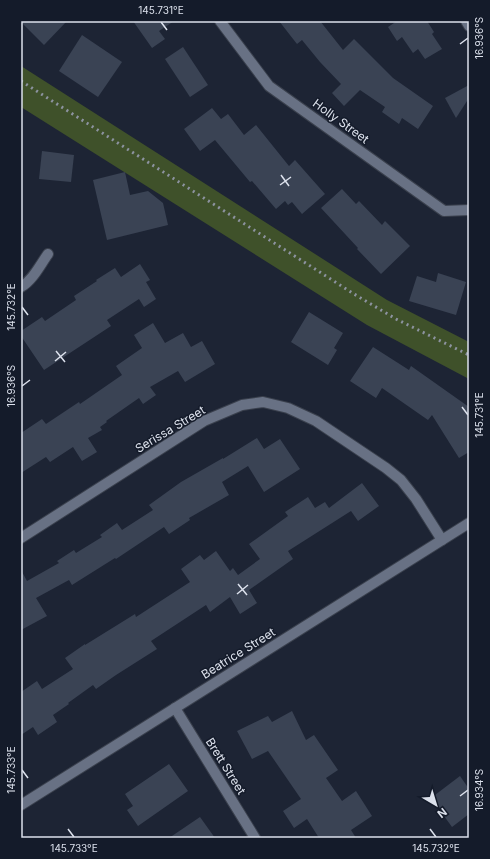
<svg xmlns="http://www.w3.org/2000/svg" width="490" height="859" viewBox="0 0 490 859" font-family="Inter,sans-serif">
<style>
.green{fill:#3f512a}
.building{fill:#3a4354}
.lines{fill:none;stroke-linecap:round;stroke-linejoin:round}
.minor-casing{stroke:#3a404d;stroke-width:12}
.minor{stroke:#687184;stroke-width:10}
.rail{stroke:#8d93a0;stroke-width:3;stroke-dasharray:2 4;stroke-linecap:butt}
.ticks{fill:none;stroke:#dce1ec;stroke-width:1.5}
.labels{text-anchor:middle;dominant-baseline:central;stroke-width:3;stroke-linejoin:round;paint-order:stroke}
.street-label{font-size:12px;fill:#dce1ec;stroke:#141b2a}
.neatline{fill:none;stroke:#dce1ec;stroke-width:1.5}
.ticks-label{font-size:10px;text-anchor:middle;fill:#dce1ec}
</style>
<rect width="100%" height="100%" fill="#1d2434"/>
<!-- green -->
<path class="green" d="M21,66l366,234 82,42v37l-102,-54 -346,-218z"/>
<!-- building -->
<g class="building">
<path d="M21,21h46l-23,24 -23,-23z"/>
<path d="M133,21h41l-15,10 6,8 -13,9z"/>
<path d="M279,21h41l23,29 11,-11 39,39 40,28 -15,23 -16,-11 -3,6 -17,-12 3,-5 -25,-17 -16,16 -12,-13 9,-9 -21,-22 -18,-22 -5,4z"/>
<path d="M397,21h30l7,11 -2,2 10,15 -17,10 -7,-10 -5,4 -11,-16 -5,4 -9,-14z"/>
<path d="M82,35l40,27 -24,35 -39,-26z"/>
<path d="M183,47l25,38 -18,12 -25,-38z"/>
<path d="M469,85v13l-13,20 -11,-20z"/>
<path d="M212,108l9,11 7,-5 16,21 12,-10 33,41 6,-6 30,34 -23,20 -10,-12 -4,3 -3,-4 -9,8 -24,-28 -2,1 -35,-42 -15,11 -16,-22z"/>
<path d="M42,151l32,4 -3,27 -32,-3z"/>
<path d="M125,172l5,23 18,-4 15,12 5,22 -61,15 -14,-60z"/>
<path d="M342,189l14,15 3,-3 23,24 3,-4 25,25 -29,28 -24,-25 1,-1 -37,-40z"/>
<path d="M140,264l10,16 -4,2 10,17 -12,8 -5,-8 -32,21 4,6 -67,44 -23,-34v-5l21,-14 3,4 31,-21 -2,-4 23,-15 -1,-1 19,-12 6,9z"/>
<path d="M438,273l28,9 -10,33 -47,-14 8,-25 19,6z"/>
<path d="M309,312l34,21 -9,15 3,2 -9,15 -37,-23z"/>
<path d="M153,323l12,20 18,-10 8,14 11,-6 13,23 -30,18 -7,-11 -28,16 6,8 -13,9 -4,-6 -33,23 1,1 -7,5 2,3 -14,8 9,14 -15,9 -9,-14 -23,15 -4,-5 -25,16v-40l21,-14 4,5 33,-22 1,2 42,-29 -6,-9 26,-18 -8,-13z"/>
<path d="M373,347l36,23 2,-4 58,41v45l-10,6 -27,-43 -4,5 -46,-32 -6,10 -26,-17z"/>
<path d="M257,438l7,11 16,-10 20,30 -36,23 -16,-26 -26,16 7,13 -40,23 1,2 -21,14 -5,-7 -48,32 -1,-1 -43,27 -3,-5 -33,18 11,18 -26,14v-60l6,11 32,-18 -2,-2 17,-11 2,3 26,-16 -2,-2 17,-12 5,7 31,-20 -4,-5 32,-23 42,-24v1z"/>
<path d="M362,483l17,23 -21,15 -7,-10 -63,40 5,8 -44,31 8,13 -17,11 -10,-17 -20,15 -4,-7 -55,36 6,8 -41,26 -20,14 -3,-4 -25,18 1,1 -16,11 4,7 -19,13 -5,-8 -12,8v-43l16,-11 5,8 31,-20 -8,-11 20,-14v1l50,-31 1,3 54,-35 -9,-13 19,-14 4,5 12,-9 14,20 3,-3 5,7 22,-16 -11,-15 39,-28 -3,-4 23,-15 7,11 10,-6 4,6z"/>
<path d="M292,711l14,29 8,-5 24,35 -12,8 16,23 14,-10 16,25 -21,14 5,8h-37l-12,-19 -13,9 -11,-17 18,-12 -33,-48 -16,8 -15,-28 31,-15 4,6z"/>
<path d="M169,764l19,27 -50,35 -11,-16 6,-4 -8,-12z"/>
<path d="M460,776l9,13v25l-17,13 -21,-29z"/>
<path d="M200,817l15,21h-46z"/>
</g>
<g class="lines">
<!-- minor casing -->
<g class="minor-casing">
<g id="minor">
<path d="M220,21l49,65 175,125 25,-1"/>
<path d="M466,21l3,5"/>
<path d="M21,287c12,-7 19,-22 27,-33"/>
<path d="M21,538l183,-117 38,-16 21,-3 25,6 28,13 70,47 15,12 15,19 26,41"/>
<path d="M175,708l80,130"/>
<path d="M21,805l448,-282"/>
</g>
</g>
<!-- minor -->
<use href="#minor" class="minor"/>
<!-- rail -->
<path class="rail" d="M21,81l333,213 42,25 73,36"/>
</g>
<!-- ticks -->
<path class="ticks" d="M161,22l6,8M460,44l8,-6M281,175l8,11M280,185l11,-8M22,307l6,8M56,351l9,11M55,361l11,-9M22,386l8,-6M462,407l6,8M238,584l9,11M237,594l11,-9M22,770l6,8M460,796l8,-6M68,829l6,8M430,829l6,8"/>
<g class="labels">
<!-- street labels -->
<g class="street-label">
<text transform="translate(341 121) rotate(36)">Holly Street</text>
<text transform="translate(170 429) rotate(-31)">Serissa Street</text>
<text transform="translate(238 653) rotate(-32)">Beatrice Street</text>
<text transform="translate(226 766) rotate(58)">Brett Street</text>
</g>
</g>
<!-- border -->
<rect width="490" height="859" fill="none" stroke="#141b2a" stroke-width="44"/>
<!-- north arrow -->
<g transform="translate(436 805) rotate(142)" stroke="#141b2a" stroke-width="3" paint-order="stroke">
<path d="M0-3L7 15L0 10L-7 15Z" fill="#dce1ec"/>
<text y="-6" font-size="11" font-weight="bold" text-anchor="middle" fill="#dce1ec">N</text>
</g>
<rect x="22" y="22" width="446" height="815" class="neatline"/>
<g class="ticks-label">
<text x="161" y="14">145.731°E</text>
<text transform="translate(479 38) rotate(-90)" y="4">16.936°S</text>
<text transform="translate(11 307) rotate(-90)" y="4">145.732°E</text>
<text transform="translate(11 386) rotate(-90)" y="4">16.936°S</text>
<text transform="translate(479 415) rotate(-90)" y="4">145.731°E</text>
<text transform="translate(11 770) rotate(-90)" y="4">145.733°E</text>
<text transform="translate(479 790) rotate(-90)" y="4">16.934°S</text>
<text x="74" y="852">145.733°E</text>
<text x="436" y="852">145.732°E</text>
</g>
</svg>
